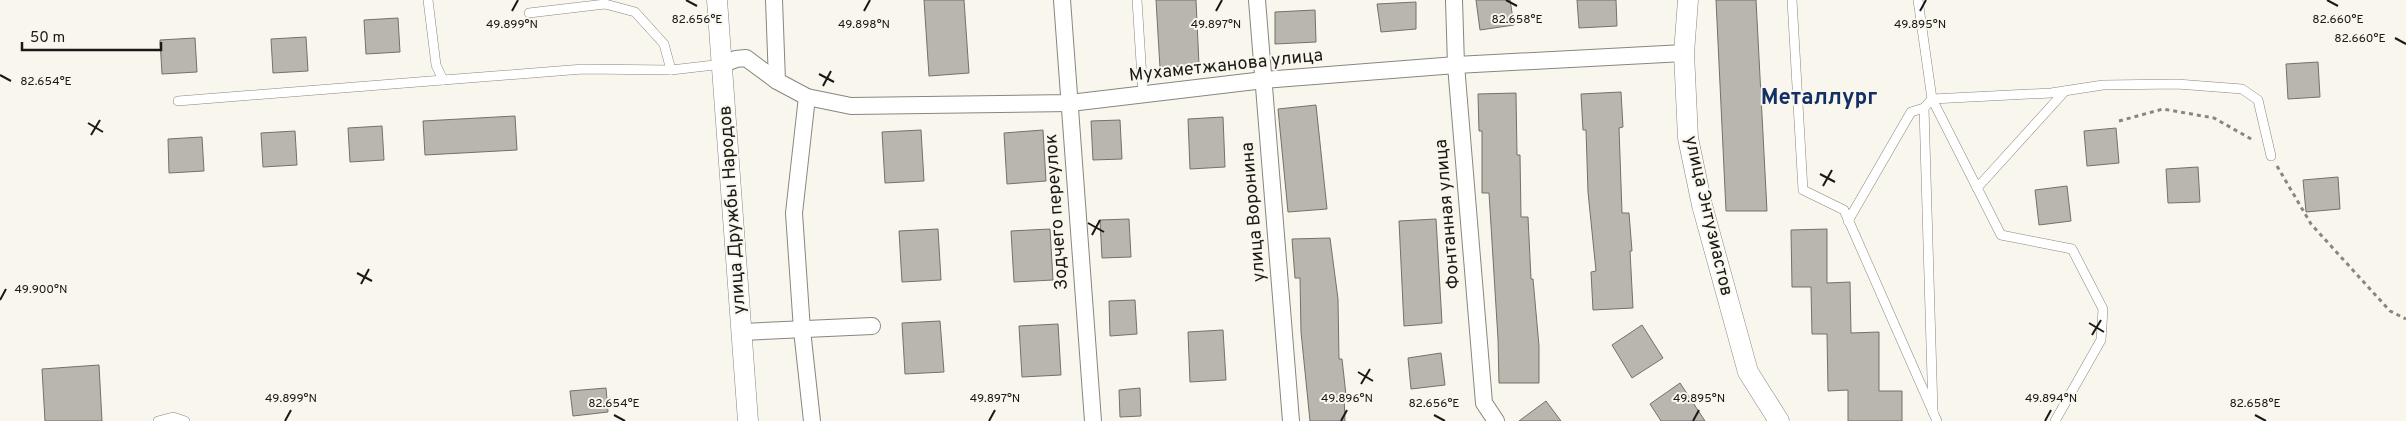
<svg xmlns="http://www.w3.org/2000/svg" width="2406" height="421" viewBox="0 0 2406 421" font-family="Overpass,sans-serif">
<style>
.building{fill:#b8b6ad;stroke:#737169}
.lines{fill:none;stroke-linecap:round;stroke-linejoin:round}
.service-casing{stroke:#88867d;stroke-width:10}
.minor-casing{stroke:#88867d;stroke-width:18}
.tertiary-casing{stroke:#88867d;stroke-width:21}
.path{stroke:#888680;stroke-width:3;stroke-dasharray:4 4;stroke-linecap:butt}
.service{stroke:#fff;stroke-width:9}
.minor{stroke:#fff;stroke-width:16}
.tertiary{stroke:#fff;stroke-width:20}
.ticks{fill:none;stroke:#1a1915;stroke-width:2}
.labels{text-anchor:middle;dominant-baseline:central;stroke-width:4;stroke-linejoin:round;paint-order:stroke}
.street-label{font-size:18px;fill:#1a1915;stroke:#f9f6ed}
.district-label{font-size:22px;font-weight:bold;fill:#132f64;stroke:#f9f6ed}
.ticks-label{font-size:12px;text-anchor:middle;fill:#1a1915;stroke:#f9f6ed;stroke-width:4;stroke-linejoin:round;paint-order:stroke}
</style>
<rect width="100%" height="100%" fill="#f9f6ed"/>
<!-- building -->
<g class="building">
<path d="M924,0h40l5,73 -40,3z"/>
<path d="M1156,0h40l3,65 -39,3z"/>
<path d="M1476,0h34l4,25 -34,5z"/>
<path d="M1577,0h39l1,26 -38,2z"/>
<path d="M1716,0h40l11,211h-41z"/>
<path d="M1416,2v27l-35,3 -4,-28z"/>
<path d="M1315,10l1,32 -41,2v-32z"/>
<path d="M398,18l2,34 -34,2 -2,-34z"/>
<path d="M306,37l2,34 -35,2 -2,-34z"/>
<path d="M195,38l2,34 -35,2 -2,-34z"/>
<path d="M2318,62l2,35 -32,2 -2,-35z"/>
<path d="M1621,92l2,35 -4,1 3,85h7l3,38h-2l3,57 -40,2 -2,-38 5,-1 -8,-79 -2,-62h-3l-2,-36z"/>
<path d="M1516,93l1,62h3l1,62h7l3,62h2l6,67v37h-40l-1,-44 -9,-146h-7v-62h-3l-1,-37z"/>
<path d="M1316,105l11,104 -39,3 -10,-103z"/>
<path d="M515,116l2,34 -92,5 -2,-34z"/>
<path d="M1223,117l2,50 -35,2 -2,-50z"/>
<path d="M1120,120l2,39 -29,1 -2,-39z"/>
<path d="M382,126l2,34 -34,2 -2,-34z"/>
<path d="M2116,128l3,35 -32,3 -3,-35z"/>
<path d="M921,130l3,51 -39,2 -3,-51z"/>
<path d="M1043,130l3,51 -39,3 -3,-51z"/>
<path d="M295,131l2,34 -34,2 -2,-34z"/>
<path d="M202,137l2,34 -35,2 -1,-34z"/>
<path d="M2198,167l2,35 -32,1 -2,-34z"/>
<path d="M2338,177l2,32 -34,3 -3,-32z"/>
<path d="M2067,186l4,35 -32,4 -4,-35z"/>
<path d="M1129,219l2,38 -29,1 -2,-38z"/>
<path d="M1436,219l6,104 -38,3 -5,-105z"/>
<path d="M938,229l3,51 -39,2 -3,-51z"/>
<path d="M1050,229l3,51 -39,2 -3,-51z"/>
<path d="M1827,229v54l23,-1 1,51 28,-1v59h23v30h-54v-31l-20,1 -1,-57h-15l-1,-47h-19l-1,-57z"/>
<path d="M1330,238l8,61 1,60h3l4,36h-2l1,26h-35l-9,-89 -1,-54h-5l-3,-39z"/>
<path d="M1135,300l2,34 -27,2 -1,-35z"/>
<path d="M940,321l4,51 -39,2 -3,-51z"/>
<path d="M1058,324l3,51 -39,2 -3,-51z"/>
<path d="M1642,325l21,33 -31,20 -20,-33z"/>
<path d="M1223,330l3,50 -36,2 -2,-50z"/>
<path d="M1441,353l4,32 -34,4 -3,-31z"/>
<path d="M99,365l3,56h-57l-3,-52z"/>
<path d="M1680,383l25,38h-44l-11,-17z"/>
<path d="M606,388l2,24 -35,4 -3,-25z"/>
<path d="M1140,388l1,28 -21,1 -1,-27z"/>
<path d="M1546,401l15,20h-42z"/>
</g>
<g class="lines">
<!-- service casing -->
<g class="service-casing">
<g id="service">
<path d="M428,0l8,65 7,15 140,-11 88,1 52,-6"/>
<path d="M1137,0l6,94"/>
<path d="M1792,0l11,190 41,20 93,211"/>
<path d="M1918,0l14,99 119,-6 52,-8 74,-1 65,5 16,11 13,56"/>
<path d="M529,13l76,-9 30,8 29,32 7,26"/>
<path d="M178,101l265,-21"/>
<path d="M1977,188l88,-97"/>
<path d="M1848,221l63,-109 13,-4"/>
<path d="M1933,412l-9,-304 8,-9 69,136 71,14 31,60 -2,31 -46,81"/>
<path d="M158,421l15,-4 12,4"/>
</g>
</g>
<!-- minor casing -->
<g class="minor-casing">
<g id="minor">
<path d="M774,0l3,81"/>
<path d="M1062,0l31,421"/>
<path d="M1257,0l34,421"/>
<path d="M1454,0l2,65 28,338 12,18"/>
<path d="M723,64l13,-5 10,-1 31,23 30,16 44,9 219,-3 194,-23 192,-15 228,-12"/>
<path d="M807,97l-13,116 8,117 10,91"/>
<path d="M742,332l130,-6"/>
</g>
</g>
<!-- tertiary casing -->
<g class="tertiary-casing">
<g id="tertiary">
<path d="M717,0l31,421"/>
<path d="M1688,0l-4,53 4,85 14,67 46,167 31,49"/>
</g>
</g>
<!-- path -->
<g class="path">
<path d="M2119,121l44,-12 51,9 39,22"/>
<path d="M2277,166l34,58 79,87 16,8"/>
</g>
<!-- service -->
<use href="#service" class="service"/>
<!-- minor -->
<use href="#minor" class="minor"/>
<!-- tertiary -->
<use href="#tertiary" class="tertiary"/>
</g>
<!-- ticks -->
<path class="ticks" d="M686,0l11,6M1506,0l11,6M2327,0l11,6M512,11l6,-11M864,11l6,-11M1216,11l6,-11M1920,11l6,-11M2395,38l11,6M819,74l15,8M0,75l11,6M823,86l8,-15M88,123l15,9M91,135l9,-15M1820,174l15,8M1823,186l9,-16M1088,223l16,9M1092,235l8,-15M357,273l15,8M361,284l8,-15M0,300l6,-11M2089,323l15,9M2092,335l9,-15M1358,372l15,9M1361,384l9,-15M614,415l11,6M1434,415l11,6M2255,415l11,6M285,421l6,-11M989,421l6,-11M1341,421l6,-11M1693,421l6,-11M2045,421l6,-11"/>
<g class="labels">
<!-- street labels -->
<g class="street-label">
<text transform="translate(1226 66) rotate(-6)">Мухаметжанова улица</text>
<text transform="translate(733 210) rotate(-94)">улица Дружбы Народов</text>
<text transform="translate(1057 212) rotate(-94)">Зодчего переулок</text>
<text transform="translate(1254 212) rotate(-95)">улица Воронина</text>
<text transform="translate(1448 214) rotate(-95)">Фонтанная улица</text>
<text transform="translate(1708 216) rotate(77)">улица Энтузиастов</text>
</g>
<!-- district labels -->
<g class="district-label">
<text x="1819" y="98">Металлург</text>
</g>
</g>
<g class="ticks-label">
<text x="697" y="23">82.656°E</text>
<text x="1517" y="23">82.658°E</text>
<text x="2338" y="23">82.660°E</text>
<text x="512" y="28">49.899°N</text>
<text x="864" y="28">49.898°N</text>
<text x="1216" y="28">49.897°N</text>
<text x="1920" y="28">49.895°N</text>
<text x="2360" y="42">82.660°E</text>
<text x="46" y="85">82.654°E</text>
<text x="41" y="293">49.900°N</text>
<text x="291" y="402">49.899°N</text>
<text x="995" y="402">49.897°N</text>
<text x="1347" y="402">49.896°N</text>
<text x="1699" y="402">49.895°N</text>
<text x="2051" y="402">49.894°N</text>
<text x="614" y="407">82.654°E</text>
<text x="1434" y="407">82.656°E</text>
<text x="2255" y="407">82.658°E</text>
</g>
<!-- scale -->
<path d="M22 42v8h139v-8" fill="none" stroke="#1a1915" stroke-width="2.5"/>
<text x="30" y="42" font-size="15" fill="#1a1915" stroke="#f9f6ed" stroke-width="4" paint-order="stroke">50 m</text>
</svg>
